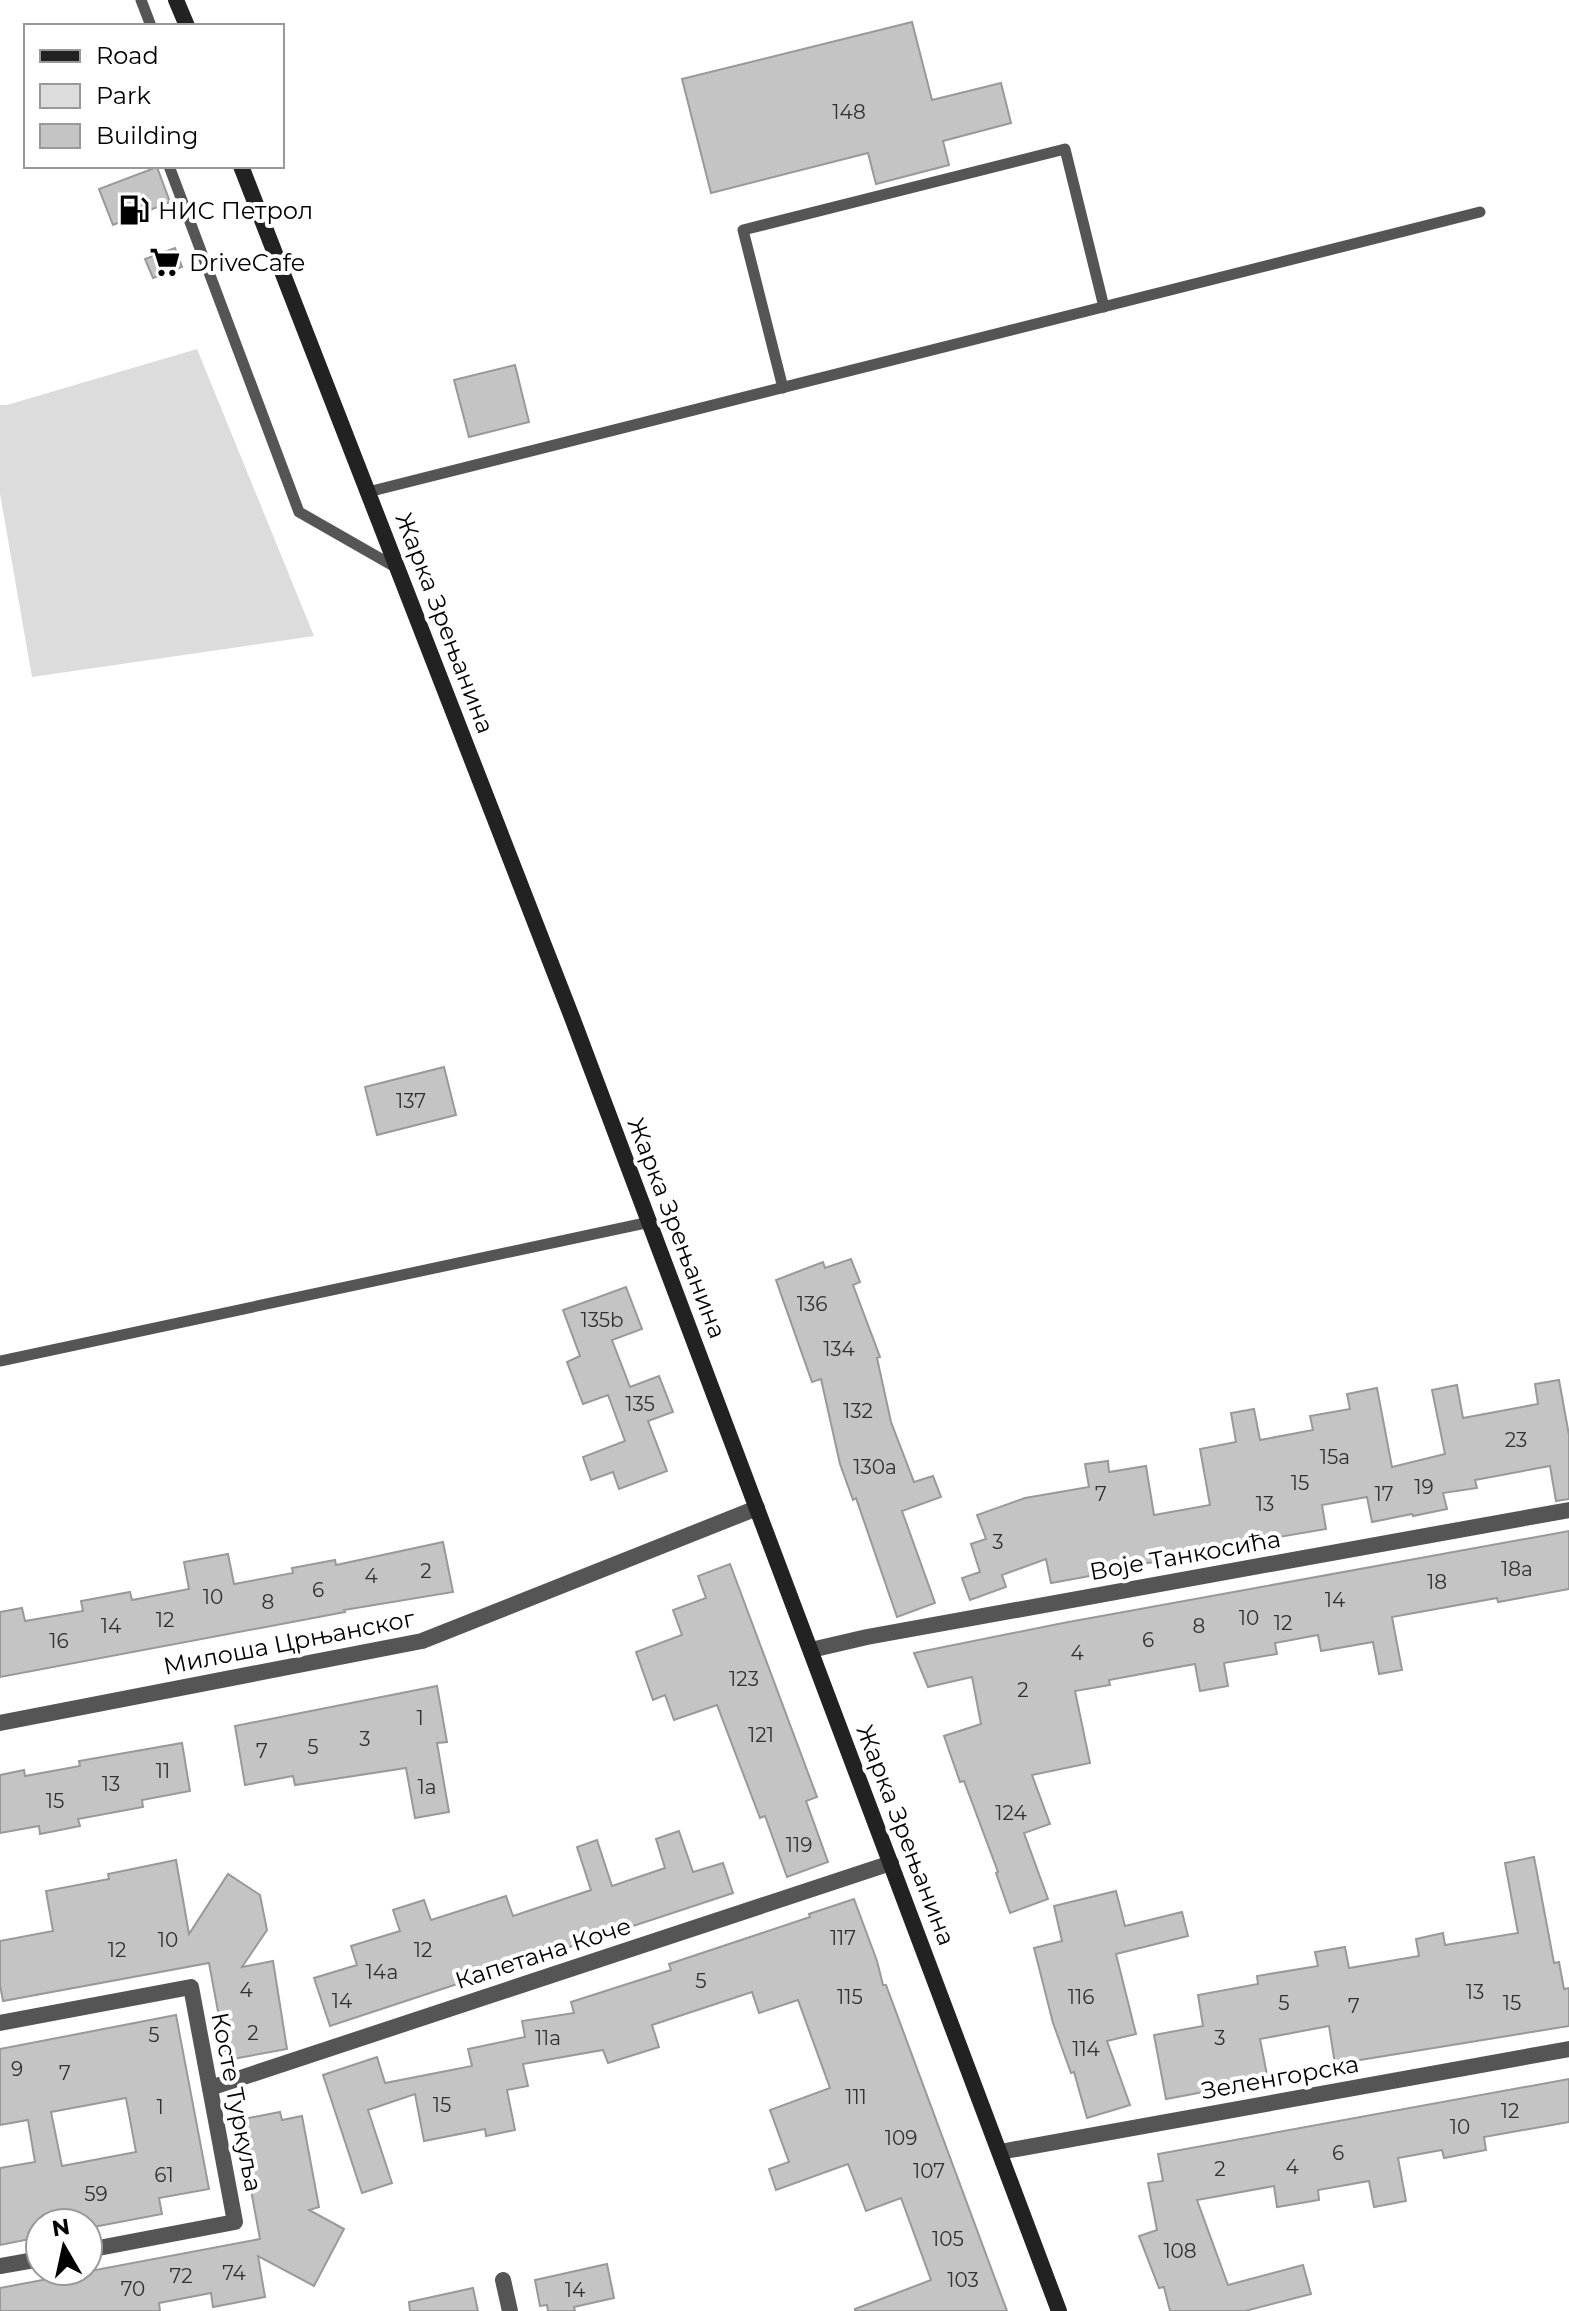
<svg xmlns="http://www.w3.org/2000/svg" width="1569" height="2311" viewBox="0 0 1569 2311" font-family="Montserrat,sans-serif">
<style>
.green{fill:#dcdcdc}
.building{fill:#c4c4c4;stroke:#999;stroke-width:2;fill-rule:evenodd}
.lines{fill:none;stroke-linecap:round;stroke-linejoin:round}
.lane{stroke:#555;stroke-width:11}
.street{stroke:#555;stroke-width:16}
.secondary{stroke:#222;stroke-width:16}
.labels{text-anchor:middle;dominant-baseline:central;stroke-width:8;stroke-linejoin:round;paint-order:stroke}
.number-label{font-size:20px;fill:#313131}
.poi-label{font-size:24px;fill:#000;stroke:#fff;text-anchor:start}
.street-label{font-size:24px;fill:#000;stroke:#fff}
</style>
<rect width="100%" height="100%" fill="#fff"/>
<!-- green -->
<path class="green" d="M197,349l117,287 -282,41 -32,-183v-89h7z"/>
<!-- building -->
<g class="building">
<path d="M912,22l20,78 69,-17 10,40 -68,18 6,24 -73,19 -8,-31 -157,40 -29,-114z"/>
<path d="M157,167l13,35 -57,23 -14,-36z"/>
<path d="M175,248l7,19 -29,11 -8,-19z"/>
<path d="M515,365l14,57 -60,15 -15,-57z"/>
<path d="M444,1067l12,48 -79,20 -12,-48z"/>
<path d="M851,1259l9,23 -7,3 27,72 -3,1 14,64 23,60 19,-6 8,21 -39,14 33,92 -38,14 -41,-119 -3,2 -13,-36 -19,-85 -9,3 -36,-102 47,-18 2,6z"/>
<path d="M626,1287l16,42 -30,11 18,47 29,-11 14,36 -25,9 19,50 -48,18 -6,-17 -22,8 -8,-23 42,-16 -17,-46 -25,9 -16,-42 13,-6 -17,-46z"/>
<path d="M1559,1380l10,55v64l-13,2 -6,-35 -75,14 2,8 -34,5 4,16 -34,7 -1,-2 -40,8 -5,-25 -45,8 4,24 -148,25v4l-89,15 1,3 -39,7 -5,-24 -44,16 4,12 -36,13 -8,-22 18,-6 -9,-28 15,-5 -9,-24 48,-17 64,-11 -4,-23 23,-3 1,11 37,-6 8,49 56,-10 -10,-56 36,-7 -5,-29 23,-4 6,31 53,-10 -3,-14 40,-7 -3,-15 30,-6 15,79 53,-13 -13,-64 25,-5 6,33 75,-14 -3,-20z"/>
<path d="M1569,1531v58l-71,13 -1,-4 -105,19 10,53 -23,4 -6,-32 -52,9 -3,-16 -43,8 2,11 -53,9 4,23 -28,5 -5,-27 -86,16 1,5 -35,6 15,72 -58,12 18,49 -26,9 24,66 -38,14 -14,-40 2,-1 -34,-91 -4,1 -16,-46 37,-12 -9,-47 -44,10 -14,-34 149,-30z"/>
<path d="M443,1542l10,50 -109,18 1,2 -345,65v-65l22,-4 3,13 58,-10 -2,-10 49,-9 2,8 57,-11 -5,-27 44,-8 6,30 59,-11 -1,-5 43,-8 1,5z"/>
<path d="M730,1564l87,233 -11,4 22,61 -41,15 -22,-61 -5,2 -43,-113 -43,15 -9,-25 -12,5 -17,-48 46,-17 -9,-25 33,-12 -8,-22z"/>
<path d="M437,1686l10,56 -10,1 12,69 -34,6 -9,-50 -111,17 -2,-9 -48,9 -10,-59z"/>
<path d="M182,1743l8,48 -48,9 1,7 -65,12 2,7 -40,8 -1,-8 -39,7v-58l24,-5 1,6 55,-10 -1,-5z"/>
<path d="M679,1831l14,41 30,-9 10,30 -403,133 -16,-48 43,-13 -6,-19 49,-15 -7,-21 31,-10 7,20 75,-24 7,20 78,-26 -14,-43 20,-7 15,46 53,-18 -9,-29z"/>
<path d="M1534,1857l20,106 5,-1 5,27 5,-1v38l-234,38 -6,-38 -69,13 8,41 -102,19 -12,-64 49,-9 -5,-31 60,-11 -1,-8 61,-10 -3,-14 30,-5 4,21 70,-12 -3,-17 27,-6 2,12 73,-12 -13,-70z"/>
<path d="M176,1860l13,74 39,-60 32,21 7,35 -25,37 31,-6 14,88 -60,11 -18,-97 -206,38 -3,-16v-44l53,-10 -7,-40 63,-12 -1,-5z"/>
<path d="M1116,1891l9,35 57,-14 6,24 -72,18 20,80 -29,7 23,64 -43,13 -13,-46 -3,1 -18,-50 -19,-75 28,-7 -8,-35z"/>
<path d="M854,1899l23,62 6,24h3l121,326h-152v-2l76,-29 -30,-82 -35,13 -18,-47 -72,26 -7,-21 20,-7 -19,-52 60,-22 -32,-88 -39,13 -7,-21 -100,33 7,22 -51,16 -5,-13 -80,14 5,22 -21,4 8,40 -29,6 -1,-7 -61,12 -9,-47 -47,16 24,73 -30,10 -39,-118 54,-18 8,26 87,-17 -4,-17 57,-12 -3,-16 52,-8 -3,-11 100,-32 -2,-6 141,-47 -1,-3z"/>
<path d="M176,2015l33,174 -50,9 3,16 -74,14v-5h-48v14l-40,8v-77l35,-6 -7,-42 -28,5v-76zM126,2098l10,54 -74,14 -11,-54z"/>
<path d="M1569,2079v43l-85,15 2,13 -42,8 -2,-8 -44,8 8,43 -32,6 -5,-26 -51,9 1,10 -42,7 -3,-21 -77,14 31,85 75,-20 8,29 -66,17h-75l-6,-24 -5,1 -20,-52 18,-6 -9,-47 15,-2 -5,-27z"/>
<path d="M280,2112l2,8 20,-4 17,91 -10,3 35,19 -30,57 -56,-30 7,41 -52,10 -2,-14 -52,10 1,8h-160v-23l260,-49 -22,-119z"/>
<path d="M607,2264l7,34 -40,9 1,4h-27l-1,-6 -7,1 -5,-26z"/>
<path d="M473,2288l5,23h-68l-1,-9z"/>
</g>
<g class="lines">
<!-- lane -->
<g class="lane">
<path d="M141,0l10,26"/>
<path d="M169,166l130,346 98,56"/>
<path d="M783,388l-40,-158 322,-81 39,158"/>
<path d="M368,492l1112,-280"/>
<path d="M0,1361l650,-139"/>
</g>
<!-- street -->
<g class="street">
<path d="M811,1650l56,-13 702,-127"/>
<path d="M0,1723l422,-82 335,-133"/>
<path d="M0,2023l191,-36 44,235 -147,28"/>
<path d="M210,2088l681,-225"/>
<path d="M1000,2152l569,-103"/>
<path d="M0,2266l40,-7"/>
<path d="M503,2280l7,31"/>
</g>
<!-- secondary -->
<g class="secondary">
<path d="M176,0l11,26"/>
<path d="M241,166l332,854 486,1291"/>
</g>
</g>
<!-- icons -->
<defs>
<g id="fuel-bare" transform="scale(2.4)"><path d="M-5.5-6h7V0h2V4h1.3V-2.5L3-4.5l.8-.8L6-3V5H2.5V1h-1V6h-7ZM-4.2-4.7v3.2H.2V-4.7Z" fill="#000" stroke="#fff" stroke-width="2.5" paint-order="stroke"/></g>
<g id="supermarket-bare" transform="scale(2.4)"><path d="M-6-5.5h2.5l.6 2H6L4.5 2H-2.5L-4.4-4H-6ZM-1.5 3.2a1.3 1.3 0 1 0 .1 0ZM3 3.2a1.3 1.3 0 1 0 .1 0Z" fill="#000" stroke="#fff" stroke-width="2.5" paint-order="stroke"/></g>
</defs>
<g fill-rule="evenodd">
<use href="#fuel-bare" x="134" y="210"/>
<use href="#supermarket-bare" x="165" y="262"/>
</g>
<g class="labels">
<!-- number labels -->
<g class="number-label">
<text x="849" y="112">148</text>
<text x="411" y="1101">137</text>
<text x="812" y="1304">136</text>
<text x="602" y="1320">135b</text>
<text x="839" y="1349">134</text>
<text x="640" y="1404">135</text>
<text x="858" y="1411">132</text>
<text x="1516" y="1440">23</text>
<text x="1335" y="1457">15a</text>
<text x="875" y="1467">130a</text>
<text x="1300" y="1483">15</text>
<text x="1424" y="1487">19</text>
<text x="1101" y="1494">7</text>
<text x="1384" y="1494">17</text>
<text x="1265" y="1504">13</text>
<text x="998" y="1542">3</text>
<text x="1517" y="1569">18a</text>
<text x="426" y="1571">2</text>
<text x="371" y="1576">4</text>
<text x="1437" y="1582">18</text>
<text x="318" y="1590">6</text>
<text x="213" y="1597">10</text>
<text x="1335" y="1600">14</text>
<text x="268" y="1602">8</text>
<text x="1249" y="1618">10</text>
<text x="165" y="1620">12</text>
<text x="1283" y="1623">12</text>
<text x="111" y="1626">14</text>
<text x="1199" y="1626">8</text>
<text x="1148" y="1640">6</text>
<text x="59" y="1641">16</text>
<text x="1077" y="1653">4</text>
<text x="744" y="1679">123</text>
<text x="1023" y="1690">2</text>
<text x="420" y="1718">1</text>
<text x="761" y="1735">121</text>
<text x="365" y="1739">3</text>
<text x="313" y="1747">5</text>
<text x="262" y="1751">7</text>
<text x="163" y="1771">11</text>
<text x="111" y="1784">13</text>
<text x="427" y="1787">1a</text>
<text x="55" y="1801">15</text>
<text x="1011" y="1813">124</text>
<text x="799" y="1845">119</text>
<text x="843" y="1938">117</text>
<text x="168" y="1940">10</text>
<text x="117" y="1950">12</text>
<text x="423" y="1950">12</text>
<text x="382" y="1972">14a</text>
<text x="701" y="1981">5</text>
<text x="246" y="1990">4</text>
<text x="1475" y="1992">13</text>
<text x="850" y="1997">115</text>
<text x="1081" y="1997">116</text>
<text x="342" y="2001">14</text>
<text x="1284" y="2003">5</text>
<text x="1512" y="2003">15</text>
<text x="1354" y="2006">7</text>
<text x="253" y="2033">2</text>
<text x="154" y="2035">5</text>
<text x="548" y="2038">11a</text>
<text x="1220" y="2038">3</text>
<text x="1086" y="2049">114</text>
<text x="17" y="2069">9</text>
<text x="65" y="2073">7</text>
<text x="856" y="2097">111</text>
<text x="442" y="2105">15</text>
<text x="160" y="2107">1</text>
<text x="1510" y="2111">12</text>
<text x="1460" y="2127">10</text>
<text x="901" y="2138">109</text>
<text x="1338" y="2153">6</text>
<text x="1292" y="2167">4</text>
<text x="1220" y="2169">2</text>
<text x="929" y="2171">107</text>
<text x="164" y="2175">61</text>
<text x="96" y="2194">59</text>
<text x="948" y="2239">105</text>
<text x="1180" y="2251">108</text>
<text x="234" y="2273">74</text>
<text x="181" y="2276">72</text>
<text x="963" y="2280">103</text>
<text x="133" y="2289">70</text>
<text x="575" y="2290">14</text>
</g>
<!-- poi labels -->
<g class="poi-label">
<text x="158" y="210">НИС Петрол</text>
<text x="189" y="262">DriveCafe</text>
</g>
<!-- street labels -->
<g class="street-label">
<text transform="translate(445 623) rotate(69)">Жарка Зрењанина</text>
<text transform="translate(677 1228) rotate(69)">Жарка Зрењанина</text>
<text transform="translate(1185 1555) rotate(-10)">Воје Танкосића</text>
<text transform="translate(289 1642) rotate(-11)">Милоша Црњанског</text>
<text transform="translate(906 1835) rotate(69)">Жарка Зрењанина</text>
<text transform="translate(543 1953) rotate(-18)">Капетана Коче</text>
<text transform="translate(1280 2077) rotate(-10)">Зеленгорска</text>
<text transform="translate(237 2102) rotate(79)">Косте Туркуља</text>
</g>
</g>
<!-- legend -->
<rect x="24" y="24" width="260" height="144" fill="#ffffff" stroke="#999999" stroke-width="2"/>
<rect x="40" y="50" width="40" height="12" fill="#222222" stroke="#999999" stroke-width="2"/>
<text x="96" y="64" font-size="24" fill="#000000">Road</text>
<rect x="40" y="84" width="40" height="24" fill="#dcdcdc" stroke="#999999" stroke-width="2"/>
<text x="96" y="104" font-size="24" fill="#000000">Park</text>
<rect x="40" y="124" width="40" height="24" fill="#c4c4c4" stroke="#999999" stroke-width="2"/>
<text x="96" y="144" font-size="24" fill="#000000">Building</text>
<!-- north arrow -->
<g transform="translate(64 2247) rotate(351)"><circle r="38" fill="#ffffff" stroke="#999999" stroke-width="2"/>
<path d="M0-6L14 30L0 20L-14 30Z" fill="#000000"/>
<text y="-12" font-size="22" font-weight="bold" text-anchor="middle" fill="#000000">N</text>
</g>
</svg>
